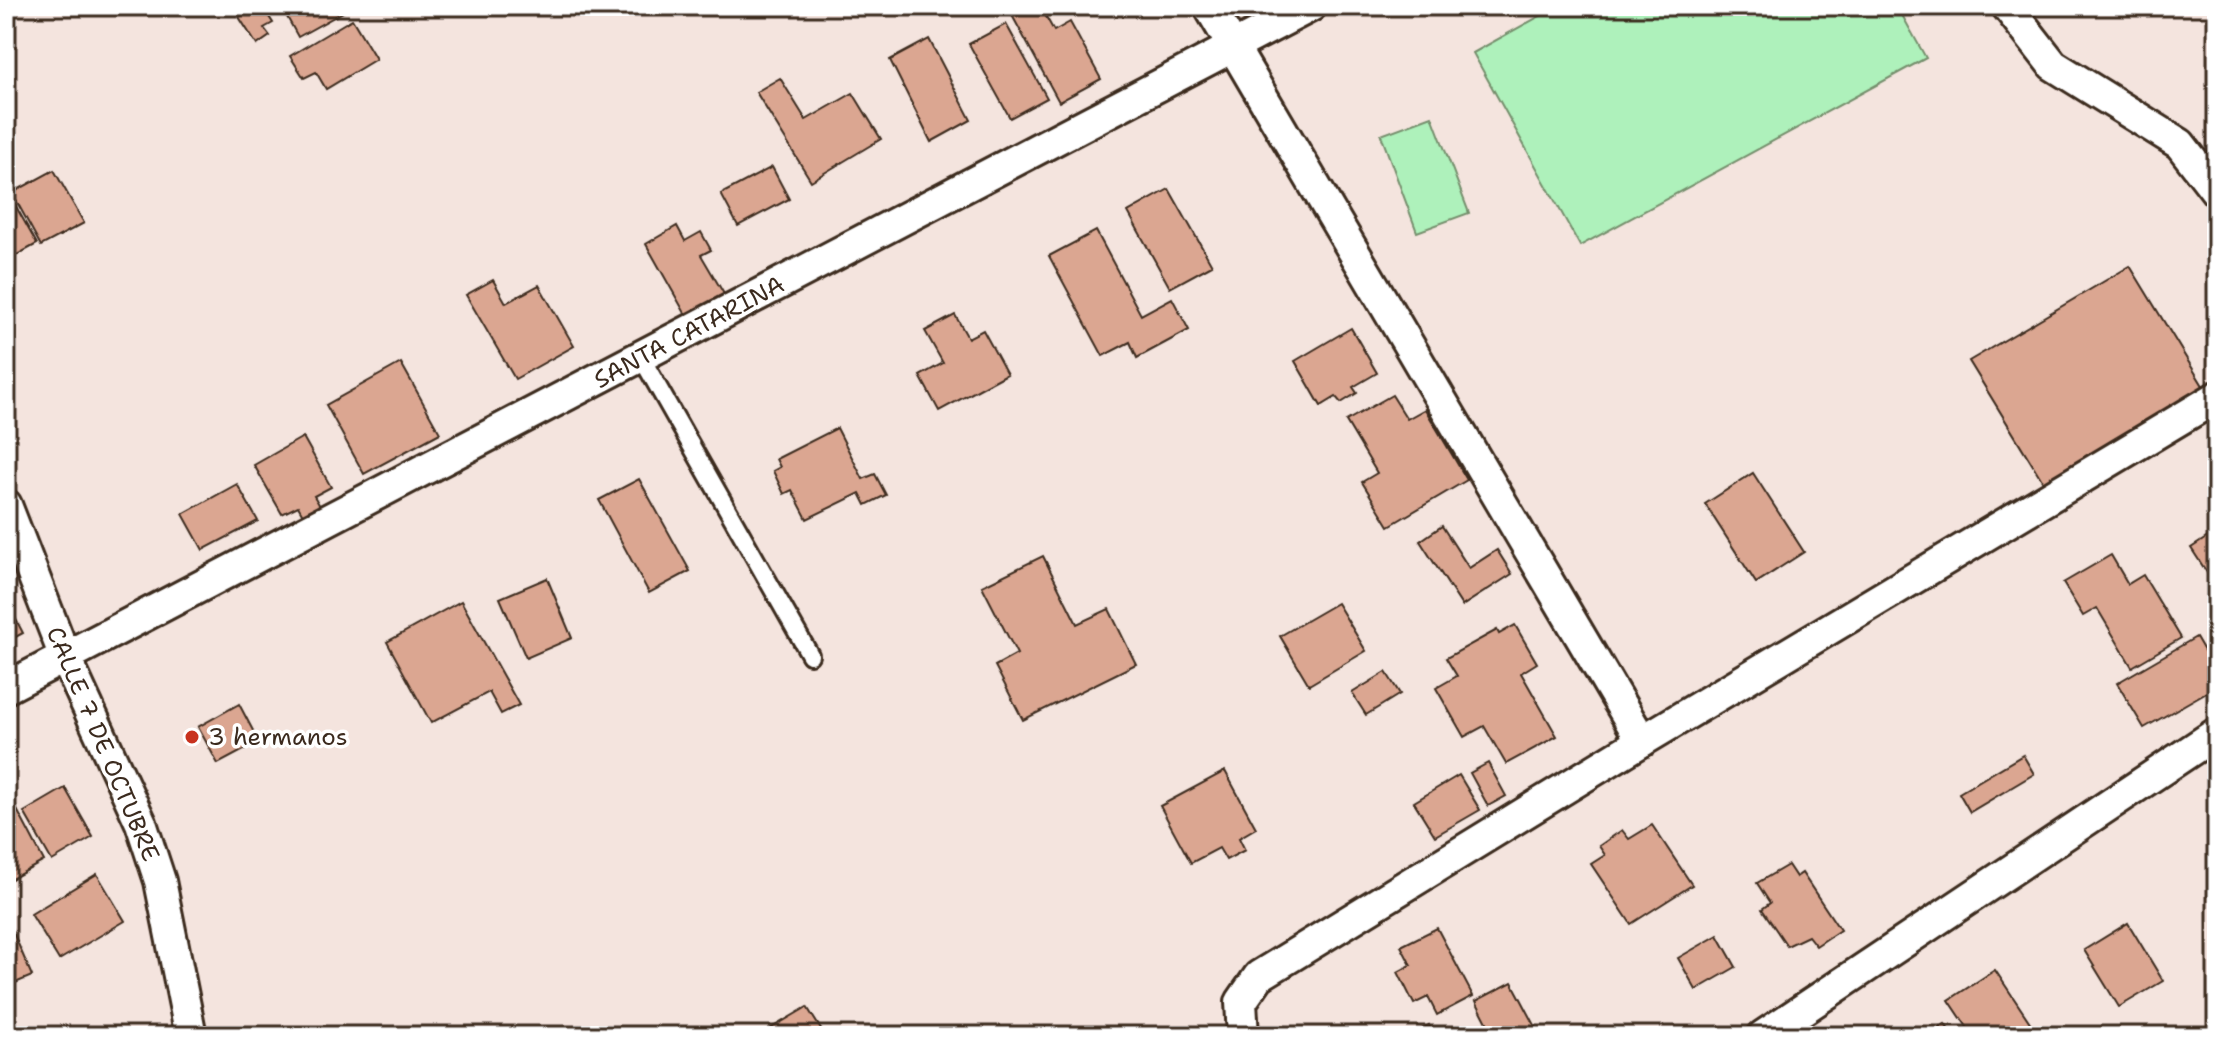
<svg xmlns="http://www.w3.org/2000/svg" width="2223" height="1042" viewBox="0 0 2223 1042" font-family="'Shantell Sans',sans-serif">
<style>
.green{fill:#aef1bb;stroke:#748e6c;stroke-width:2}
.building{fill:#dba691;stroke:#3b2a1e;stroke-width:2}
.lines{fill:none;stroke-linecap:round;stroke-linejoin:round}
.service-casing{stroke:#3b2a1e;stroke-width:22}
.minor-casing{stroke:#3b2a1e;stroke-width:36}
.service{stroke:#fff;stroke-width:16}
.minor{stroke:#fff;stroke-width:30}
.poi-dot{fill:#c8321e;stroke:#fff;stroke-width:3}
.labels{text-anchor:middle;dominant-baseline:central;stroke-width:7;stroke-linejoin:round;paint-order:stroke}
.street-label{font-size:24px;fill:#3b2a1e;stroke:#fff}
.poi-label{font-size:24px;fill:#3b2a1e;stroke:#fff;text-anchor:start}
</style>
<rect width="100%" height="100%" fill="#f4e4de"/>
<filter id="ink" filterUnits="userSpaceOnUse"><feTurbulence type="fractalNoise" baseFrequency=".0125" numOctaves="2"/><feDisplacementMap in="SourceGraphic" scale="16" xChannelSelector="R" yChannelSelector="G"/><feConvolveMatrix kernelMatrix="1 2 1 2 8 2 1 2 1" color-interpolation-filters="sRGB"/></filter>
<g filter="url(#ink)">
<!-- green -->
<g class="green">
<path d="M1558,6h339l29,52 -346,188 -107,-193z"/>
<path d="M1432,116l37,97 -52,19 -36,-97z"/>
</g>
<!-- building -->
<g class="building">
<path d="M256,6h6l11,17 -9,5 6,8 -13,9 -18,-28z"/>
<path d="M281,6h68l1,2 -52,29z"/>
<path d="M1007,6h33l14,25 16,-9 31,57 -42,23z"/>
<path d="M352,19l24,40 -50,30 -10,-17 -12,6 -14,-22z"/>
<path d="M1006,24l41,74 -37,20 -41,-74z"/>
<path d="M929,39l42,81 -40,22 -41,-82z"/>
<path d="M780,78l26,42 47,-27 28,46 -70,42 -55,-89z"/>
<path d="M772,167l17,32 -51,27 -17,-32z"/>
<path d="M54,170l30,53 -43,23 -29,-53z"/>
<path d="M1169,189l43,76 -42,23 -42,-76z"/>
<path d="M14,203l23,41 -31,17v-54z"/>
<path d="M677,226l8,15 16,-9 10,18 -10,5 23,39 -38,21 -40,-71z"/>
<path d="M1096,231l45,84 31,-17 17,32 -52,28 -7,-16 -27,14 -54,-100z"/>
<path d="M2130,266l75,123 -160,96 -76,-124z"/>
<path d="M493,280l13,23 33,-18 35,61 -59,33 -49,-84z"/>
<path d="M955,315l13,23 15,-8 24,44 -68,37 -19,-35 23,-13 -18,-32z"/>
<path d="M1351,328l26,45 -24,14 4,6 -16,10 -5,-6 -15,9 -26,-45z"/>
<path d="M401,363l39,70 -76,41 -38,-69z"/>
<path d="M1392,395l15,24 18,-10 42,71 -78,46 -27,-44 15,-9 -31,-52z"/>
<path d="M837,428l26,51 12,-5 11,21 -20,10 -6,-12 -53,26 -15,-29 -8,4 -11,-23 7,-4 -4,-8z"/>
<path d="M303,437l28,50 -17,9 6,10 -17,9 -5,-9 -16,8 -28,-49z"/>
<path d="M1753,473l51,79 -48,31 -51,-79z"/>
<path d="M639,479l51,92 -41,22 -50,-93z"/>
<path d="M237,484l21,37 -55,29 -20,-36z"/>
<path d="M1442,526l27,42 28,-18 15,24 -50,32 -42,-65z"/>
<path d="M2217,531v57l-26,-40z"/>
<path d="M2111,555l17,29 15,-9 38,63 -49,29 -35,-59 -14,8 -20,-33z"/>
<path d="M1043,556l34,68 32,-15 27,55 -113,56 -28,-54 22,-12 -35,-68z"/>
<path d="M547,578l25,60 -46,20 -26,-60z"/>
<path d="M461,601l58,104 -18,9 -12,-22 -58,31 -44,-81z"/>
<path d="M1337,603l29,48 -57,34 -29,-49z"/>
<path d="M8,604l15,29 -17,9v-37z"/>
<path d="M1515,625l22,38 -16,10 36,63 -51,28 -22,-38 -20,11 -28,-49 21,-12 -11,-18 51,-28 2,4z"/>
<path d="M2196,637l21,36v13l-73,42 -27,-45z"/>
<path d="M1386,672l14,22 -34,21 -14,-22z"/>
<path d="M239,704l20,38 -41,22 -20,-37z"/>
<path d="M2023,755l11,19 -64,38 -11,-19z"/>
<path d="M1488,763l18,33 -18,10 -18,-33z"/>
<path d="M1225,771l31,57 -17,10 6,12 -19,10 -7,-12 -28,15 -31,-57z"/>
<path d="M1459,775l21,35 -45,26 -21,-34z"/>
<path d="M65,788l28,49 -41,24 -28,-49z"/>
<path d="M13,802l31,59 -38,21v-76z"/>
<path d="M1652,825l40,60 -61,39 -40,-60 14,-9 -6,-9 23,-16 7,9z"/>
<path d="M1788,865l8,12 6,-4 38,57 -24,16 -8,-10 -21,10 -25,-37 8,-6 -13,-20z"/>
<path d="M97,874l28,47 -66,39 -28,-46z"/>
<path d="M6,916l26,60 -26,11z"/>
<path d="M2128,923l35,58 -44,26 -35,-57z"/>
<path d="M1437,928l36,68 -36,19 -9,-18 -14,7 -16,-32 13,-7 -10,-19z"/>
<path d="M1718,935l18,32 -40,23 -18,-32z"/>
<path d="M1995,970l44,66h-66l-24,-36z"/>
<path d="M1512,982l25,47 -15,7h-28l-18,-35z"/>
<path d="M807,1007l18,29h-67z"/>
<path d="M1945,1024l8,12h-26z"/>
<path d="M1429,1025l6,11h-25z"/>
</g>
<g class="lines">
<!-- service casing -->
<g class="service-casing">
<path id="service" d="M641,357l169,298"/>
</g>
<!-- minor casing -->
<g class="minor-casing">
<g id="minor">
<path d="M1209,6l433,735"/>
<path d="M2007,6l46,59 127,79 37,48"/>
<path d="M6,505l59,152 76,166 19,58 31,155"/>
<path d="M6,688l1305,-682"/>
<path d="M1243,1036l-2,-34 18,-26 383,-235 575,-344"/>
<path d="M1763,1036l454,-303"/>
</g>
</g>
<!-- service -->
<use href="#service" class="service"/>
<!-- minor -->
<use href="#minor" class="minor"/>
</g>
</g>
<!-- markers -->
<circle class="poi-dot" cx="192" cy="737" r="8"/>
<g class="labels">
<!-- street labels -->
<g class="street-label">
<text transform="translate(689 332) rotate(-28)">SANTA CATARINA</text>
<text transform="translate(103 744) rotate(67)">CALLE 7 DE OCTUBRE</text>
</g>
<!-- poi labels -->
<g class="poi-label">
<text x="208" y="737">3 hermanos</text>
</g>
</g>
<!-- margin -->
<rect width="2223" height="1042" fill="none" stroke="#fff" stroke-width="32"/>
<rect x="16" y="16" width="2191" height="1010" fill="none" stroke="#3b2a1e" stroke-width="3" filter="url(#ink)"/>
</svg>
